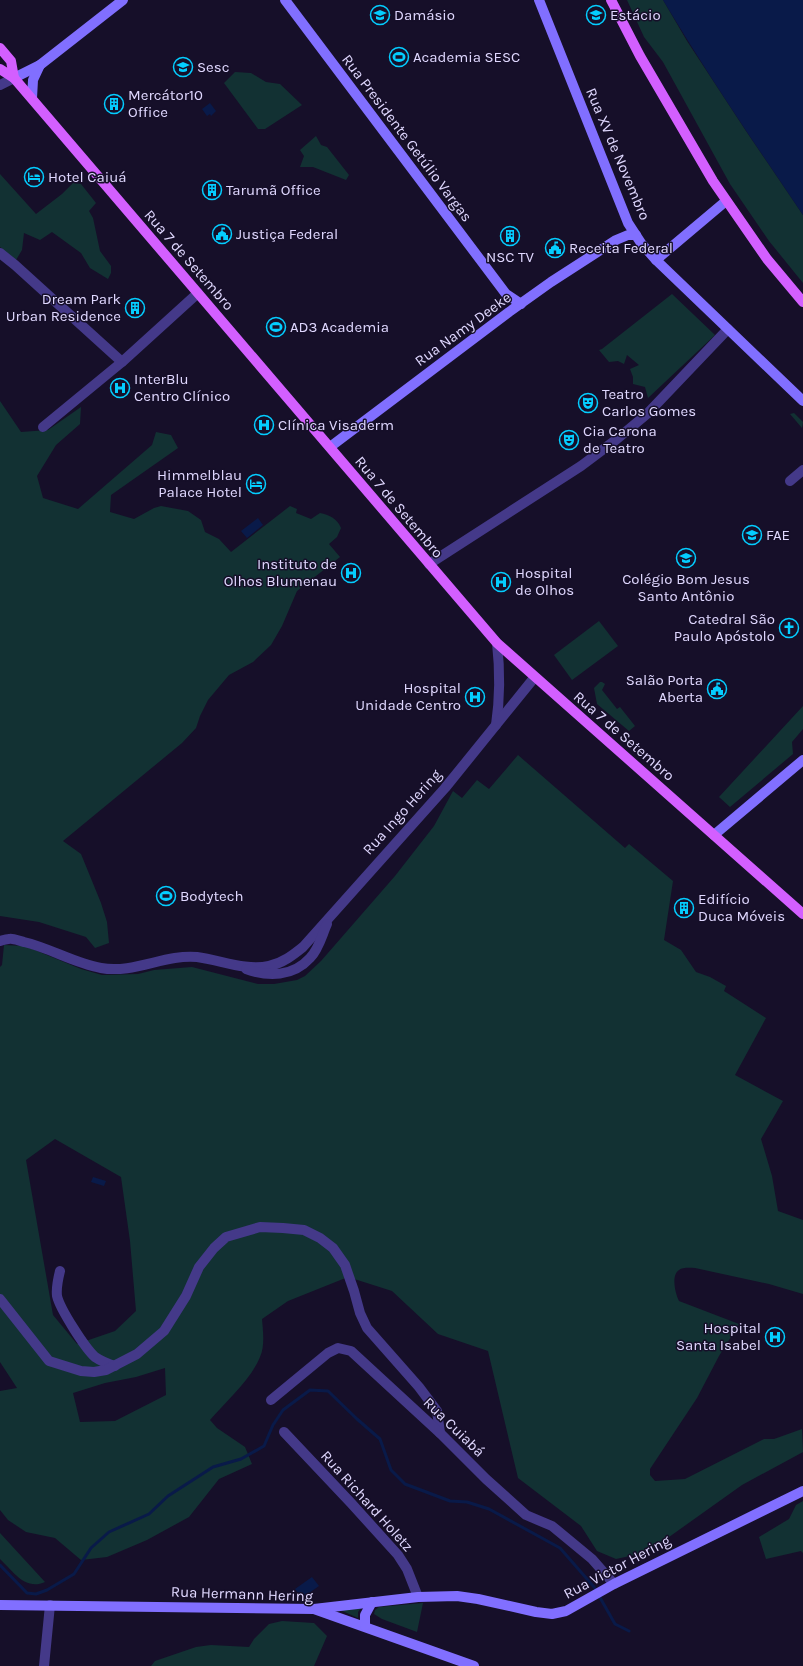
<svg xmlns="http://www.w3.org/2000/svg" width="803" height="1666" viewBox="0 0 803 1666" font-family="Karla,sans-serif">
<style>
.green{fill:#123133;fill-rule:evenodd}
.water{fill:#091a49}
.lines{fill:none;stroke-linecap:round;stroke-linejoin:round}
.stream{stroke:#091a49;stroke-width:3}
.street{stroke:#443989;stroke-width:10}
.secondary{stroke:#816fff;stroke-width:10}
.primary{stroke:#d35fff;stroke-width:10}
.labels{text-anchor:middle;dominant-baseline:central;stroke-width:3;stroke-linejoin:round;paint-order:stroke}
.poi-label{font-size:15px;fill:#e0d8ff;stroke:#160f29;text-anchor:start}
.street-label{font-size:15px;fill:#e0d8ff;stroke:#160f29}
</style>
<rect width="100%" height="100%" fill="#160f29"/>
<!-- green -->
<g class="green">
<path d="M627,0h36l24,41 59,90 57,84v68l-34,-42 -39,-57 -67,-122 -19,-25z"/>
<path d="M235,72l16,1 15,9 14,2 22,21 -37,24h-7l-34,-46z"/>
<path d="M316,136l5,9 6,2 22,28 -3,5 -33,-13h-13l4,-11 -4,-6z"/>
<path d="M0,174l36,40 26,-20 11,-11 8,1 15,19 -7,8 4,7 7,33 11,15v7l-3,6 -18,-11 -9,-15 -29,-21 -12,8 -16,-7 -2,17 -6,10 -16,-13z"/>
<path d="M672,294l43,41 -67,63 -3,-11 -12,-3v-7l-3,-8 9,-4 -12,-10 -3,9 -6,-3 -9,1 -10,-12 3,-1z"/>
<path d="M0,401l21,31 27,-2 33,-23 -1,17 -24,21 -19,31 6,22 35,11 74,-64 4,-13 15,3 7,13 -67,47 -1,17 24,7 20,-11 7,-2 27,5 13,9 4,12 14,7 12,13 59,-46 7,3 -1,4 15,6 9,-6c9,2 17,5 21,15l-4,9 -8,7 11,13 -43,34 -15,35 -11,19 -18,17 -24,13 -21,25 -8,16 -4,12 -14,15 -119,98 18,13 20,49 6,19 2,21 -14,5 -9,-11 -47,-15 -39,-6z"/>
<path d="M794,413l9,9 -1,6 -12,-14z"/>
<path d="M599,621l19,25 -46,34 -18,-25z"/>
<path d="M600,682h2l3,2 -3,6 15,19 3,-2 15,19 -6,5 -32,-27 -3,-16z"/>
<path d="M803,706v23l-11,13 1,12 -63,53 -11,-10z"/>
<path d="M518,755l107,93 4,-4 44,37 -9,59 17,10 15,22 14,5 16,9 -2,5 42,27 -31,57 48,26 -22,38 11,37 6,35 25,9v74l-34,-10 -74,-16c-5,0 -12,-1 -16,2 -8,5 -4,23 0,31l60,23 -20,32 -22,42 -47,71v6l5,6 30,-2 79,-40h10l28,-10 1,23 -61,33 -94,67 -32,7 -19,-8 -16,-25 -63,-48 -30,-127 -50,-17 -46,-43 -44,-14 -60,24 -26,18c1,12 3,27 -2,38 -10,24 -33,43 -50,63l7,8 28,19 7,17 -33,15 -30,38 -42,23 -40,17 -26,3 -26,-22 -29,-6 -18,-12 -8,-10v-119l17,-3 -17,-26v-395l2,-2 2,-20 21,1 56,23 21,6 36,-1 16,-4 38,-3 66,17h16l23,-4 8,-4 16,-15 74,-85 39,-50 19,-35 9,7 15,-18 12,9zM55,1139l66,38 9,64 6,70 -21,20 -38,13 -24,-29 -27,-155zM165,1368l1,27 -51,26 -35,1 -7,-29 32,-10 31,-6z"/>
<path d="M803,1501v52l-2,-2 -35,8 -7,-22 30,-18 7,-14z"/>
<path d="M0,1533l45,49c-20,9 -32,-11 -45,-23z"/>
<path d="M423,1603l-6,29 -35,-13 -8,-5 1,-4 4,-3z"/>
<path d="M362,1607l-4,5v6l-20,-9z"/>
<path d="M282,1621l32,2 13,13 -13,30h-163l4,-5 41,-14 15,-2 38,2 5,-8 15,-15z"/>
</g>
<!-- water -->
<g class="water">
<path d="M663,0h140v215c-48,-71 -96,-141 -140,-215z"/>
<path d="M210,103l6,8 -5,5 -1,-2 -3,2 -5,-7z"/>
<path d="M258,518l5,7 -16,13 -6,-7z"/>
<path d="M93,1177l13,4 -2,5 -13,-4z"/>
<path d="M312,1577l7,9 -17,12 -7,-9z"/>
</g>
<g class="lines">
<!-- stream -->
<path class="stream" d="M0,1565l27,28 9,1 11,-4 27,-16 17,-26 18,-16 40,-18 19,-18 45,-29 28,-8 23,-13 9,-21 10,-15 27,-20 18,1 29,28 23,20 11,31 14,14 45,17 17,1 22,7 71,39 34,39 21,37 14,7"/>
<!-- street -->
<g class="street">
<path d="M0,85l14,-7"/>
<path d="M0,253l15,12 107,97"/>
<path d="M43,427l79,-65 76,-69"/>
<path d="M790,481l13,-11"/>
<path d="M429,564l152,-98 36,-27 30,-25 81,-85"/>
<path d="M496,725c4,-27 4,-55 1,-82"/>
<path d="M0,941c3,-1 6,-2 9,-2 4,-1 10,2 15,3 26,6 50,21 77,26 33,6 64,-14 96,-11 24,3 48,14 72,9 14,-3 24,-11 34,-19l142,-159 89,-110"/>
<path d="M246,969c22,8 47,8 64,-11 9,-9 12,-23 17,-34"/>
<path d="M60,1271c-2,8 -4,17 -3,25 3,13 28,52 38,61 6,4 13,7 20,9"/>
<path d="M0,1299l49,62 32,10 13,1 12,-2 31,-16 27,-23 22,-35 13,-29 15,-19 12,-11 34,-10 23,1 21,2 16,8 13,10 12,17 9,26 6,22 7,15 52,59 18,24 3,22"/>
<path d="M271,1400l57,-47 10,-5 13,3 89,82 46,46 40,36 26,11 40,33 22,25"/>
<path d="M284,1432l67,71 47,52 9,14 11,28"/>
<path d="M44,1666l6,-61"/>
</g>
<!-- secondary -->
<g class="secondary">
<path d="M285,0l221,294 15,10"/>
<path d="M539,0l89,223 13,20 15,17 147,141"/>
<path d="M14,78l26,-13 83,-65"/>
<path d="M32,98l1,-18 7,-15"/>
<path d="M656,260l70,-59"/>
<path d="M330,447l179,-135 42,-30 65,-42 12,-5h8"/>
<path d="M714,835l89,-75"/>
<path d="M0,1605l314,4 160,57"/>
<path d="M314,1609l104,-12 39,-1 21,3 58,13 16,2 14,-3 48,-27 189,-93"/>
<path d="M365,1626v-11l7,-13"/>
</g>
<!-- primary -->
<g class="primary">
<path d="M611,0l29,56 73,125 54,78 36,43"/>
<path d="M0,48l11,13 3,17"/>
<path d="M0,69l14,9 483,565 306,271"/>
</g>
</g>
<!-- icons -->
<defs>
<g id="university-ring" transform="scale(1)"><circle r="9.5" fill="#160f29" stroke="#04cdff" stroke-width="1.5"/><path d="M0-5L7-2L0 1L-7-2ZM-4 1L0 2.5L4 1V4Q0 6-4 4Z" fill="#04cdff"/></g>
<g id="stadium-ring" transform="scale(1)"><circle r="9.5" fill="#160f29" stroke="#04cdff" stroke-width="1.5"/><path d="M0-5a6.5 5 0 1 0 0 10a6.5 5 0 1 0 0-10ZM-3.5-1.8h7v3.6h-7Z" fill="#04cdff"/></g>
<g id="building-ring" transform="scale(1)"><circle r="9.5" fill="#160f29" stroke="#04cdff" stroke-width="1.5"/><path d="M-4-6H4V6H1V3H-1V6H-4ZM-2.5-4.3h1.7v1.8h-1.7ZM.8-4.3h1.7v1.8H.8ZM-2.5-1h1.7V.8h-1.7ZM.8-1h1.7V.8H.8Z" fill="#04cdff"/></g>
<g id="hotel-ring" transform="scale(1)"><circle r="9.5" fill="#160f29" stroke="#04cdff" stroke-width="1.5"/><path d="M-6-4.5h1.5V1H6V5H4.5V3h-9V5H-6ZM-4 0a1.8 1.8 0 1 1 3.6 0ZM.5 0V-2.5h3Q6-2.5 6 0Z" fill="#04cdff"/></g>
<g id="civic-ring" transform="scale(1)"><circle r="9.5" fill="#160f29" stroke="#04cdff" stroke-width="1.5"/><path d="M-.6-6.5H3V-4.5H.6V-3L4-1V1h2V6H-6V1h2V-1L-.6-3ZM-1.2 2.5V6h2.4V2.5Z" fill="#04cdff"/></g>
<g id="hospital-ring" transform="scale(1)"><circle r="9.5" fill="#160f29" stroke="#04cdff" stroke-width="1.5"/><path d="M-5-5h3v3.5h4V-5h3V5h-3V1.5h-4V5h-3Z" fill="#04cdff"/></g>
<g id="theatre-ring" transform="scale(1)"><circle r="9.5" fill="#160f29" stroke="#04cdff" stroke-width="1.5"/><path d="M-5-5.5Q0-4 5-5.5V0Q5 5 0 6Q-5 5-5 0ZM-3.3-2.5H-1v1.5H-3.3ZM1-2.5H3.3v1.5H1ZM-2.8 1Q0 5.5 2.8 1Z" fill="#04cdff"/></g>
<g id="school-ring" transform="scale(1)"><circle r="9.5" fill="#160f29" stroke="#04cdff" stroke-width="1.5"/><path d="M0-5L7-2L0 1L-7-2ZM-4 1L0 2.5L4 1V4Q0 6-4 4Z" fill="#04cdff"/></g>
<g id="church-ring" transform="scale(1)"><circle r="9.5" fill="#160f29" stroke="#04cdff" stroke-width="1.5"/><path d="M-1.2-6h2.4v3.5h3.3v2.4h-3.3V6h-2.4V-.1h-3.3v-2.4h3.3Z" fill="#04cdff"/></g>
</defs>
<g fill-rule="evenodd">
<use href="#university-ring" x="380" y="15"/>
<use href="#university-ring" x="596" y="15"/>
<use href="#stadium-ring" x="399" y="57"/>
<use href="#university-ring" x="183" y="67"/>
<use href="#building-ring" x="114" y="104"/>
<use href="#hotel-ring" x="34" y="177"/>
<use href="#building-ring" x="212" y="190"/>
<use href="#civic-ring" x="222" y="234"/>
<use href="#building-ring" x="510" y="236"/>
<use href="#civic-ring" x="555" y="248"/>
<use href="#building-ring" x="135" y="308"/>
<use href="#stadium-ring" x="276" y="327"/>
<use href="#hospital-ring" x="120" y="388"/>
<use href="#theatre-ring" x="588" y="403"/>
<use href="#hospital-ring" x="264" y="425"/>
<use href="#theatre-ring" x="569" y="440"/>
<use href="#hotel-ring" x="256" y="484"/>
<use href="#university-ring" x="752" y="535"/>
<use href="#school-ring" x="686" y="558"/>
<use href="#hospital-ring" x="351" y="573"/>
<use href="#hospital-ring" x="501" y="582"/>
<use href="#church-ring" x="789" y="628"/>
<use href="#civic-ring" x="717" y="689"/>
<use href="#hospital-ring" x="475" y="697"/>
<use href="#stadium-ring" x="166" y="896"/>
<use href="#building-ring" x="684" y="908"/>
<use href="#hospital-ring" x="775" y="1337"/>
</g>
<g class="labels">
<!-- poi labels -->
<g class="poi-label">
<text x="394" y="15">Damásio</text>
<text x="610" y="15">Estácio</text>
<text x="413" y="57">Academia SESC</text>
<text x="197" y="67">Sesc</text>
<text x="128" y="95">Mercátor10<tspan x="128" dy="17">Office</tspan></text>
<text x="48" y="177">Hotel Caiuá</text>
<text x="226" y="190">Tarumã Office</text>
<text x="236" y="234">Justiça Federal</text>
<text x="569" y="248">Receita Federal</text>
<text x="510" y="257" text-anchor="middle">NSC TV</text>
<text x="121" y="299" text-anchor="end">Dream Park<tspan x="121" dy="17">Urban Residence</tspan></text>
<text x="290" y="327">AD3 Academia</text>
<text x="134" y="379">InterBlu<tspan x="134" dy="17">Centro Clínico</tspan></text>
<text x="602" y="394">Teatro<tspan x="602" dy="17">Carlos Gomes</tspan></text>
<text x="278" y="425">Clínica Visaderm</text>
<text x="583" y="431">Cia Carona<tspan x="583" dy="17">de Teatro</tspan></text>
<text x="242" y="475" text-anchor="end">Himmelblau<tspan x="242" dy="17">Palace Hotel</tspan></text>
<text x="766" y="535">FAE</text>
<text x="337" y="564" text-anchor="end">Instituto de<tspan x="337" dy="17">Olhos Blumenau</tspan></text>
<text x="515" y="573">Hospital<tspan x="515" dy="17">de Olhos</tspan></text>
<text x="686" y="579" text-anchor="middle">Colégio Bom Jesus<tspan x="686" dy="17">Santo Antônio</tspan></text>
<text x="775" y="619" text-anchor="end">Catedral São<tspan x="775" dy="17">Paulo Apóstolo</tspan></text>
<text x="703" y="680" text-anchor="end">Salão Porta<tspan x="703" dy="17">Aberta</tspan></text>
<text x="461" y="688" text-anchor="end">Hospital<tspan x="461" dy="17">Unidade Centro</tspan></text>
<text x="180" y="896">Bodytech</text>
<text x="698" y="899">Edifício<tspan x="698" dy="17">Duca Móveis</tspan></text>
<text x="761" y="1328" text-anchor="end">Hospital<tspan x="761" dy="17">Santa Isabel</tspan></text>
</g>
<!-- street labels -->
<g class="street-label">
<text transform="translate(407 138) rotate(53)">Rua Presidente Getúlio Vargas</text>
<text transform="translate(618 154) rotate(67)">Rua XV de Novembro</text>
<text transform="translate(189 260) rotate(49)">Rua 7 de Setembro</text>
<text transform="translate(463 329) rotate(-36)">Rua Namy Deeke</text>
<text transform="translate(399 507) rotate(50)">Rua 7 de Setembro</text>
<text transform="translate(624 736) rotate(41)">Rua 7 de Setembro</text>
<text transform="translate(402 812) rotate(-48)">Rua Ingo Hering</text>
<text transform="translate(454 1427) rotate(44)">Rua Cuiabá</text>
<text transform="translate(367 1501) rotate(48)">Rua Richard Holetz</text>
<text transform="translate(617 1567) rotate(-28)">Rua Victor Hering</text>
<text transform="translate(242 1594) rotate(2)">Rua Hermann Hering</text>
</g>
</g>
</svg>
